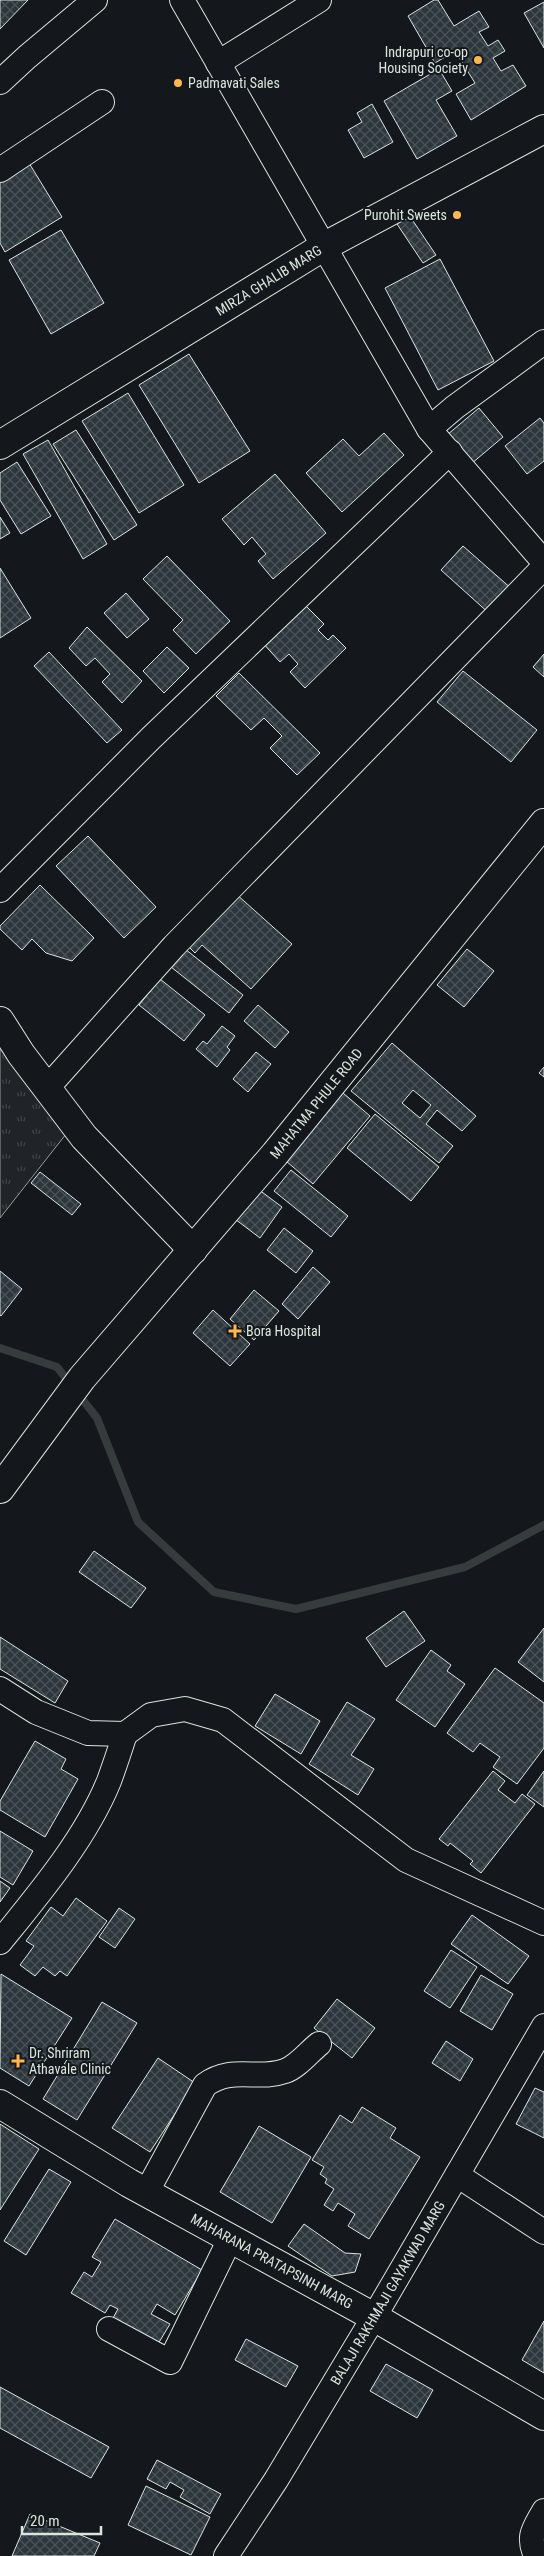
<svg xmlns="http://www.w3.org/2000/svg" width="544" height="2556" viewBox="0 0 544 2556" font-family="'Roboto Condensed',sans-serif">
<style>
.park{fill:url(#park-tufts);stroke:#939e99}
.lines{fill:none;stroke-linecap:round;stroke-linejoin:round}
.stream{stroke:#363b3e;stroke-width:8}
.building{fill:url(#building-cross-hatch);stroke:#d8e6dc;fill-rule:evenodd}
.street-casing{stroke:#d8e6dc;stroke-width:26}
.secondary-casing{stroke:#d8e6dc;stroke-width:30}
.street{stroke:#14181c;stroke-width:24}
.secondary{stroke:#14181c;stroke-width:28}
.poi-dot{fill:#ffb74d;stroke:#14181c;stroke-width:2}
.labels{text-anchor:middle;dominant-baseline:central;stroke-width:4;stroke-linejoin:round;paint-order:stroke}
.poi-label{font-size:14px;fill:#d8e6dc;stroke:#14181c;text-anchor:start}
.street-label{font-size:14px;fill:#d8e6dc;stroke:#14181c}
</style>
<defs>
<pattern id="park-tufts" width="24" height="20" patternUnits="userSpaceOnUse" patternTransform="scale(1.25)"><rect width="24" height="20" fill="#202428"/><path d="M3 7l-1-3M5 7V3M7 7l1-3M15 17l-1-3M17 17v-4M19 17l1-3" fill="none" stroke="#404447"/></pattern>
<pattern id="building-cross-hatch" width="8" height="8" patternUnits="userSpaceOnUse" patternTransform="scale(1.25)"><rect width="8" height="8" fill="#2c363c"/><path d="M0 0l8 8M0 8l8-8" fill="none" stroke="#4a5358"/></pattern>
</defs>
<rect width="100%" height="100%" fill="#14181c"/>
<!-- park -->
<path class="park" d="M0,1041l70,88 -70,89z"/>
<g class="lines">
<!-- stream -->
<path class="stream" d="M0,1348l57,19 40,51 41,104 76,70 82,17 169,-42 79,-42"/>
</g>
<!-- building -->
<g class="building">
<path d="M0,0h28l-28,29z"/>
<path d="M434,0h4l16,26 25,-15 10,16 -10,5 9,14 10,-6 7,11 -12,7 8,13 12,-6 13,21 -55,34 -15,-26 19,-11 -20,-32 -20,12 -27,-47z"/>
<path d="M544,2v46l-20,-35z"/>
<path d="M439,69l13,22 -16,9 21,36 -40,23 -33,-58z"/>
<path d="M372,104l21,38 -29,16 -16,-28 14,-8 -5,-9z"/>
<path d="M29,163l33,54 -57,35 -5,-9v-62z"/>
<path d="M409,215l27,40 -13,8 -26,-39z"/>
<path d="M61,230l43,73 -53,31 -42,-74z"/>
<path d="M440,259l54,102 -56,29 -53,-102z"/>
<path d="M189,354l61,97 -51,32 -60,-98z"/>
<path d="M128,393l56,92 -45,28 -57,-92z"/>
<path d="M479,408l24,29 -32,27 -24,-29z"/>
<path d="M540,418l4,5v38l-17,13 -22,-28z"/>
<path d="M76,430l61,95 -23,15 -61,-96z"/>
<path d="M384,433l20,22 -62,57 -36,-39 37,-34 16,17z"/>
<path d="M48,440l59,104 -24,15 -60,-105z"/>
<path d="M17,462l34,54 -30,18 -21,-34v-27z"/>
<path d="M275,474l51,59 -53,46 -15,-18 8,-7 -14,-17 -8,8 -22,-26z"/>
<path d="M0,517l10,16 -10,6z"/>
<path d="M463,546l50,44 -22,25 -50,-45z"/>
<path d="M167,556l63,65 -34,33 -23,-24 10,-10 -40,-41z"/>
<path d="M0,568l31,50 -31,20z"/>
<path d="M126,593l23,26 -22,19 -23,-25z"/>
<path d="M302,602l22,22 -6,6 10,10 5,-5 13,13 -41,40 -15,-16 8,-8 -9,-10 -9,8 -19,-21z"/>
<path d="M87,627l55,54 -20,22 -20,-21 8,-8 -15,-16 -9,8 -17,-18z"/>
<path d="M167,647l22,21 -25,25 -21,-22z"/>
<path d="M49,652l73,78 -15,13 -73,-77z"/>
<path d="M544,654v23l-11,-10z"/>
<path d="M463,671l74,59 -26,32 -74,-60z"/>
<path d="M239,673l81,80 -23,22 -27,-27 12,-12 -18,-18 -13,12 -35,-34z"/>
<path d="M88,836l68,71 -32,31 -68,-72z"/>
<path d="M40,885l54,53 -22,23 -26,-8 -14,-14 -10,11 -22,-21v-3z"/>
<path d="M235,893l57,51 -41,45 -49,-44 -7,8 -7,-7z"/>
<path d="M180,945l63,50 -14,18 -63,-50z"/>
<path d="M467,949l27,22 -30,36 -27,-22z"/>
<path d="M160,979l45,36 -21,26 -45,-36z"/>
<path d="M258,1005l31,27 -14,16 -31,-27z"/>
<path d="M222,1026l13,10 -8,11 3,3 -13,17 -21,-18 7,-8 4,3z"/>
<path d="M392,1043l84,73 -14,15 -25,-21 -11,14 27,22 -14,17 -88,-72zM413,1090l18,15 -11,13 -18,-15z"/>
<path d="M256,1052l15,12 -23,28 -15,-13z"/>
<path d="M544,1067v10l-5,-4z"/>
<path d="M343,1093l27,23 -57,68 -27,-23z"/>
<path d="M375,1114l64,53 -28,34 -64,-53z"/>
<path d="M291,1170l57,46 -17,21 -57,-46z"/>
<path d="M40,1172l41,32 -9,11 -41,-32z"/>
<path d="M258,1189l24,18 -22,31 -25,-19z"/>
<path d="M284,1228l29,23 -17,22 -29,-23z"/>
<path d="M313,1267l17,15 -32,37 -16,-15z"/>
<path d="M0,1271l22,18 -21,27 -1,-1z"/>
<path d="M254,1290l25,21 -25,29 -24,-21z"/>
<path d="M213,1310l37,34 -20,22 -37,-33z"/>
<path d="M94,1551l52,37 -15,20 -52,-36z"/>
<path d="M404,1611l21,30 -39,26 -20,-29z"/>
<path d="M544,1628v54l-26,-20z"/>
<path d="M0,1637l68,44 -13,22 -55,-34z"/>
<path d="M431,1650l20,15 -4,6 18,13 -30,43 -39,-27z"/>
<path d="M495,1668l49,35v45l-27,36 -24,-17 7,-10 -20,-14 -7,9 -26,-19z"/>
<path d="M275,1694l45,27 -19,33 -46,-28z"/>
<path d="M347,1702l28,17 -24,36 23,14 -16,26 -49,-31z"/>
<path d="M35,1741l31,18 -5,10 17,10 -33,58 -45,-27v-9z"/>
<path d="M493,1771l12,10 -7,9 17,13 7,-9 13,10 -54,69 -11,-9 3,-3 -23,-18 -2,3 -9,-7z"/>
<path d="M544,1771v36l-17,-12z"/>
<path d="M0,1831l33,20 -20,34 -13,-8z"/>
<path d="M0,1881l10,7 -10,14z"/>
<path d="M76,1898l31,23 -40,55 -7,-5 -5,5 -12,-9 -8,9 -15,-11 14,-19 -8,-5 25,-34 12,9z"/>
<path d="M119,1908l16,11 -20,29 -16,-11z"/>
<path d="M472,1915l57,41 -21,28 -57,-40z"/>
<path d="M451,1950l26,17 -27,41 -26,-17z"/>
<path d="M1,1974l71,44 -43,68 -29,-18z"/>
<path d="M481,1975l32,19 -21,36 -32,-19z"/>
<path d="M337,1999l38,29 -23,30 -38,-30z"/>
<path d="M102,2002l35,21 -60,97 -34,-21z"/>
<path d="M446,2041l27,18 -13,22 -28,-18z"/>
<path d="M158,2058l37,25 -45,69 -38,-24z"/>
<path d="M535,2088l9,4v46l-28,-14z"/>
<path d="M362,2107l34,21 -6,10 30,19 -51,82 -21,-13 7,-12 -17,-11 -5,8 -9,-6 10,-16 -9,-6 2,-4 -7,-5 4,-7 -12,-7 28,-45 12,8z"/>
<path d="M0,2124l39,25 -39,61z"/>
<path d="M259,2126l52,31 -39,66 -52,-31z"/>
<path d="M49,2169l22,13 -45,73 -22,-14z"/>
<path d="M115,2219l87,51 -27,45 -18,-11 -6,10 19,10 -12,20 -45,-26 5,-9 -8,-4 -5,8 -34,-20 13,-21 8,5 9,-15 -9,-5z"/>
<path d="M304,2224l41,29 16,1 -6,18 -23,4 -44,-30z"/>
<path d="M544,2321v52l-22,-13z"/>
<path d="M246,2339l52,27 -12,21 -51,-27z"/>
<path d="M386,2364l47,26 -16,28 -47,-27z"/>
<path d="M0,2387l109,60 -18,31 -91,-50z"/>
<path d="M157,2460l64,34 -11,20 -30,-17 4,-7 -14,-8 -4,7 -19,-10z"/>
<path d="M146,2486l64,31 -19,38 -63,-30z"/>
<path d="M30,2514l70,29 -6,13h-82z"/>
</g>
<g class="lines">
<!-- street casing -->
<g class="street-casing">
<g id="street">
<path d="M182,0l247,429 115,133"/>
<path d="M218,63l101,-63"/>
<path d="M0,82l27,-25 68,-57"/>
<path d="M0,170l102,-68"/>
<path d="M429,429l26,-22 89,-65"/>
<path d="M0,890l151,-152 299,-286"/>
<path d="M47,1088l127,-142 370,-379"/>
<path d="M0,1689l36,23 52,21 37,1 26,-19 34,-6 38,11 183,140 138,63"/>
<path d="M0,1942c39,-48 86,-104 109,-161 6,-16 11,-32 16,-47"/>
<path d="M457,2175l87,57"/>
<path d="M146,2193l59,-108c28,-20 52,-4 80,-14 12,-4 24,-19 34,-27"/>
<path d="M109,2329l61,33 60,-123"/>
<path id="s1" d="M226,2556l50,-76 98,-163 170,-291"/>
<path d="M536,2556c-9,-20 -2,-27 8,-45"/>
</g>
</g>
<!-- secondary casing -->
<g class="secondary-casing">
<g id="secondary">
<path id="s2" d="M0,445l323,-198 221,-118"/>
<path d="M0,1021l21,33 63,83 109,113"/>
<path id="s3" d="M0,1489l82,-111 193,-224 269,-331"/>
<path id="s4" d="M0,2104l129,79 245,134 170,99"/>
</g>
</g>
<!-- street -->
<use href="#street" class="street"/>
<!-- secondary -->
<use href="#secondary" class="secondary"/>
</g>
<!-- markers -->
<g class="poi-dot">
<circle cx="478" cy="60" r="5"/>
<circle cx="178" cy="83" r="5"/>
<circle cx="457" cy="215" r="5"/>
<path d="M232.5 1323.5h5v5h5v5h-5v5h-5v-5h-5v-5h5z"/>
<path d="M15.5 2053.5h5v5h5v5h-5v5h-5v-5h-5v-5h5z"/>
</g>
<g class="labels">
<!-- poi labels -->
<g class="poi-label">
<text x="468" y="52" text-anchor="end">Indrapuri co-op<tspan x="468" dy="16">Housing Society</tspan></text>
<text x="188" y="83">Padmavati Sales</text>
<text x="447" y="215" text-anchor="end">Purohit Sweets</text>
<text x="246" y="1331">Bora Hospital</text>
<text x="29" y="2053">Dr. Shriram<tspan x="29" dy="16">Athavale Clinic</tspan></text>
</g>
<!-- street labels -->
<g class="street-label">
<text stroke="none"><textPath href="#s2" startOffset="315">MIRZA GHALIB MARG</textPath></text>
<text stroke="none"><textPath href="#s3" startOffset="499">MAHATMA PHULE ROAD</textPath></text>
<text stroke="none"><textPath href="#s4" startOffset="314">MAHARANA PRATAPSINH MARG</textPath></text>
<text stroke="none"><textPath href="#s1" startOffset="309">BALAJI RAKHMAJI GAYAKWAD MARG</textPath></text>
</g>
</g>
<!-- scale -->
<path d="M22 2526v8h79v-8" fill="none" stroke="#d8e6dc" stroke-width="2.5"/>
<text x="30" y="2526" font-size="15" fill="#d8e6dc" stroke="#14181c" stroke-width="4" paint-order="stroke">20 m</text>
</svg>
